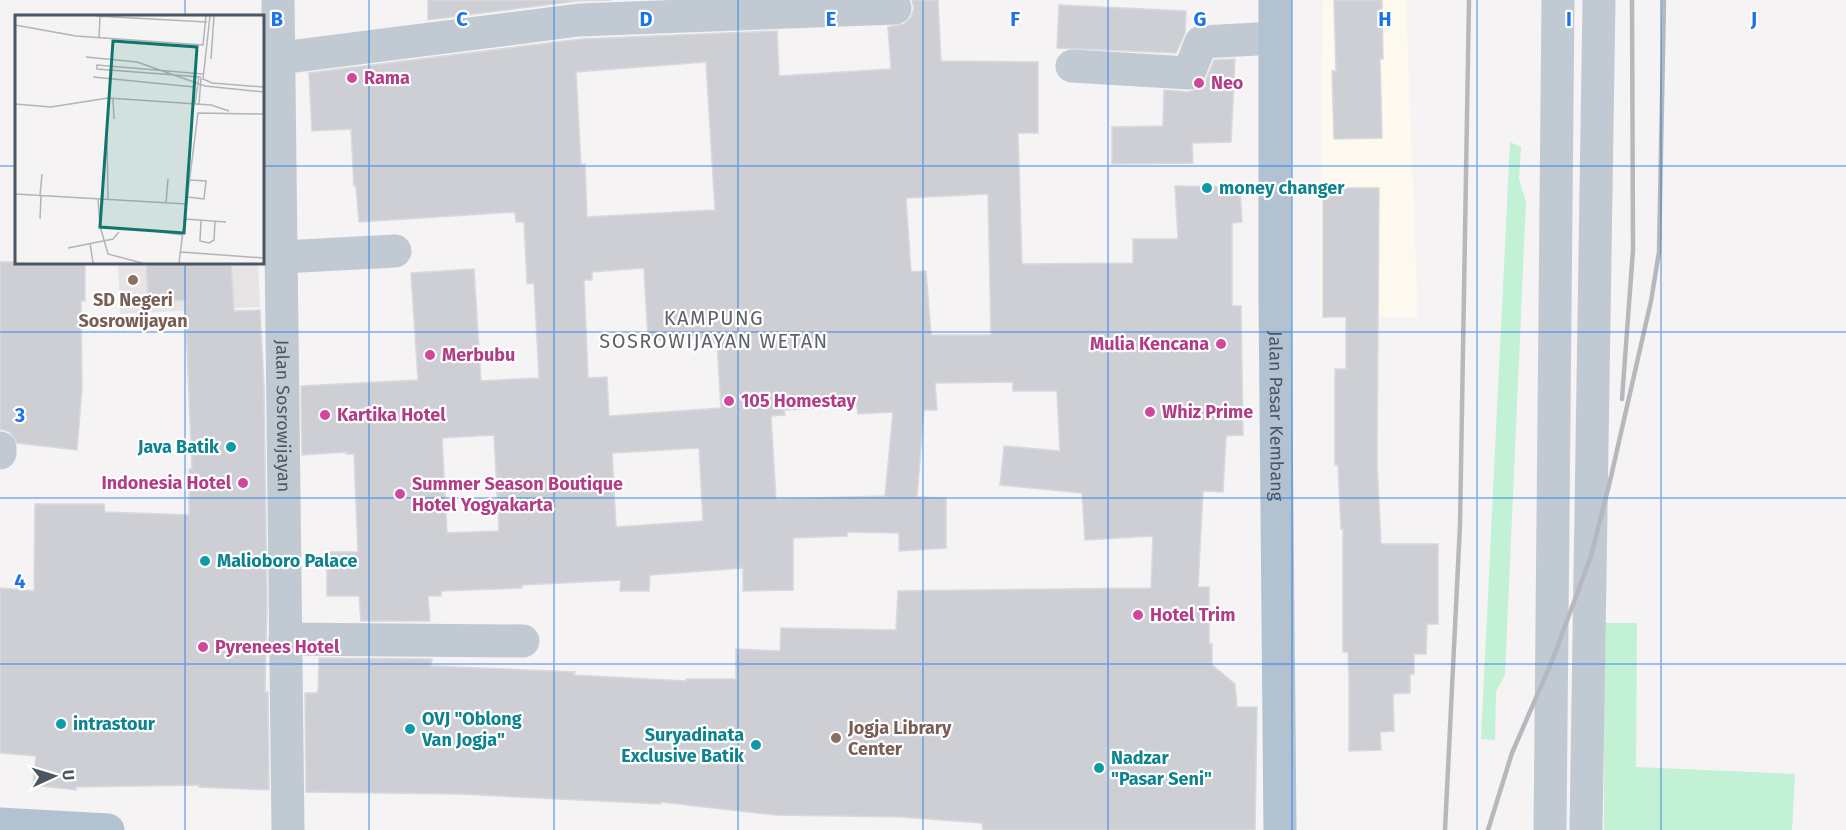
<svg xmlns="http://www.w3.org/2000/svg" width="1846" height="830" viewBox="0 0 1846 830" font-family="'Fira Sans',sans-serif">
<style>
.commercial{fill:#fdf9ef}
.education{fill:#e6e4e5}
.green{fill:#c3f1d5}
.building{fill:#cdcfd5;stroke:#d7d9de;stroke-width:1.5;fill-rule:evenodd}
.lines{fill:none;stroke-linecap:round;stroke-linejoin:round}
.minor{stroke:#c1cad2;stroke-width:33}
.major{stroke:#b3c2d1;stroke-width:33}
.rail{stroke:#b5b8bd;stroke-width:4.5}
.grid{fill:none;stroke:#1a73e8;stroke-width:1.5;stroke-opacity:0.55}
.hotel-dot{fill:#d1479c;stroke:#fff;stroke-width:2}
.culture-dot{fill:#0f9aa8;stroke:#fff;stroke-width:2}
.education-dot{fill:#8d6e63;stroke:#fff;stroke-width:2}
.labels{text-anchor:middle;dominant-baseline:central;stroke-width:4.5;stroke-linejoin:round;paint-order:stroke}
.hotel-label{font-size:18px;font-weight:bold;fill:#b23c85;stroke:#fff;text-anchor:start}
.culture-label{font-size:18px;font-weight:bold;fill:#0d838f;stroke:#fff;text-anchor:start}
.education-label{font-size:18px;font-weight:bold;fill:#785e54;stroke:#fff}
.street-label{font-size:18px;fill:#4a5661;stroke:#fff}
.neighbourhood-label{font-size:20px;letter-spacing:1.5px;fill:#5f6368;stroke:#fff}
.inset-road{fill:none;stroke:#b1b4b9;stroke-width:1.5}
.view{fill:#0f766e;fill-opacity:0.15;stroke:#0f766e;stroke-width:3}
.inset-edge{fill:none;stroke:#4a5661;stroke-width:3}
.grid-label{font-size:20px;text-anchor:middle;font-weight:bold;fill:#1a73e8;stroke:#fff;stroke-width:4.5;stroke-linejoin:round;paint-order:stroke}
</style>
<rect width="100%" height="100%" fill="#f5f3f3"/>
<!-- commercial -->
<path class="commercial" d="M1323,0h83l12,317h-98z"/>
<!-- education -->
<path class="education" d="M118,263h28l3,39 84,-4 -2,-35h27l2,44 -140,7z"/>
<!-- green -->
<g class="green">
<path d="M1510,142l11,5 -2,32 7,23 -21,473 -9,17 -1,48 -14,-1z"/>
<path d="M1604,623h33l-1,144 159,7 -3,56h-188z"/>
</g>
<!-- building -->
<g class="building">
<path d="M428,0h184l-35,1 -149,19z"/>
<path d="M912,0h26l3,61 97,1v71h-20l4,131 111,-1v-24h45l-3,-53 65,1 2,35 -10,1v83h9l2,129 -17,1 -3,56 -20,-1 -5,96h11v57h3v21l23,19 2,23h20l-2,123h-272l-1,-7 -80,-6 -126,-2 -115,-13v2l-201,-10 -154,-2 -1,-99h13l1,-35 113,1 -1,7 144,6 -1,3 112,6v-2h50v-30l44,2 1,-23 115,2 2,-39 253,-3 2,-52 -68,4 -3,-47 -82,-8 4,-39 56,5 -3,-60h-44v-9l-78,1 2,27h-13l-7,87 29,1v50l-47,3v-18l-52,-1v4l-54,2v52l-50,1v-23l-93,7 -1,16h-29l1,-11 -99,5v3l-81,3v5h-13l2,25h-69l-2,-25h-32v-44h31l-4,-98h-8v-2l-44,3 -1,-69 117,-6 -7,-107 63,-4 7,112 58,-3 -5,-95 -7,1 -3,-62h-8l-1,-10 -156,10 -3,-36h-2l-3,-57 -39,2 -3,-58 272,-34 196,-8 2,45 112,-7 -3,-42 16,-3 7,-7 3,-9zM706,62l9,148 -128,7 -2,-53 -4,1 -5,-93zM988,194l3,141h-60l-5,-64 -15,1 -5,-74zM644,268l4,73 53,-3 1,6 15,-1 4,65 -112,8 -2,-39 -19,1 -4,-98h8v-8zM857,406l1,8 35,-2 -8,84 -109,3 -5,-83 14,-1 -1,-5zM494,435l5,96 -52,2 -5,-95zM699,448l4,73 -87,6 -4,-74z"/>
<path d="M1334,0h48l1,59h-3l2,79 -48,1 -2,-68h4z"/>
<path d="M1059,5l127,6 -1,22 -9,20 -119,-5z"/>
<path d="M1235,59l-4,83 -39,1 1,20 -81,1v-37l51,-1 1,-36 24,2 10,-3 8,-9 8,-20z"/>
<path d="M1323,188h56l-2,276 4,80h57v80h-11l-1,30h-12v20h-4v19l-17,1 1,37 -14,1 1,18 -32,1v-75l-1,-24h-5v-123h-2l-3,-64h-3v-96h11v-52h-23z"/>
<path d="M0,262h85v39h-4l1,87 -5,62 -60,-7 -7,-11 -10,-3z"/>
<path d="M146,262h85l3,49 26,-1 4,79 3,220 -2,83h3l1,98 -70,-3v-2l-123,2v3l-43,-5 3,-29 -36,-3v-165l34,3 1,-87h69l1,8 84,3v-46h3l-7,-169 -37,2z"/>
</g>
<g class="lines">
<!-- minor -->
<g class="minor">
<path id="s1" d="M278,0l10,830"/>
<path d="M280,58l299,-38 316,-12"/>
<path d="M1072,66l117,7 12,-31 74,-4"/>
<path d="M282,257l113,-6"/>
<path d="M0,453v-5"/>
<path d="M285,639l238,2"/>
<path d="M1550,830l8,-830"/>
<path d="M1586,830l13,-830"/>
</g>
<!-- major -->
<g class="major">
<path id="s2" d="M1275,0v299l5,531"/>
<path d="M0,824l108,6"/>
</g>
<!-- rail -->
<g class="rail">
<path d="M1622,399l11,-149 -1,-250"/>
<path d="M1445,830l15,-305 9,-525"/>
<path d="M1488,830l24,-77 40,-92 39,-105 19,-75 41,-180 8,-49 5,-252"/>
</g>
</g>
<!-- grid -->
<path class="grid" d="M185,0v16M369,0v830M554,0v830M738,0v830M923,0v830M1108,0v830M1292,0v830M1477,0v830M1661,0v830M0,166h16M262,166h1584M185,262v568M0,332h1846M0,498h1846M0,664h1846"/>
<!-- markers -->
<g class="hotel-dot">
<circle cx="352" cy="78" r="6"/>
<circle cx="1199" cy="83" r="6"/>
<circle cx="1221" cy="344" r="6"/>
<circle cx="430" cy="355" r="6"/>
<circle cx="729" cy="401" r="6"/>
<circle cx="1150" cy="412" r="6"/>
<circle cx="325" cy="415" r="6"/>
<circle cx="243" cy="483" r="6"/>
<circle cx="400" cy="494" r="6"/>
<circle cx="1138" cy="615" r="6"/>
<circle cx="203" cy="647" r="6"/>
</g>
<g class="culture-dot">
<circle cx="1207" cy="188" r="6"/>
<circle cx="231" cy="447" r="6"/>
<circle cx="205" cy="561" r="6"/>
<circle cx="61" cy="724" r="6"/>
<circle cx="410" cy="729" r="6"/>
<circle cx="756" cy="745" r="6"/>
<circle cx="1099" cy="768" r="6"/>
</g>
<g class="education-dot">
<circle cx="133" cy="280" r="6"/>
<circle cx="836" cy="738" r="6"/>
</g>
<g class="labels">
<!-- hotel labels -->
<g class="hotel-label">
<text x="364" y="78">Rama</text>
<text x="1211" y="83">Neo</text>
<text x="1209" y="344" text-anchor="end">Mulia Kencana</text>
<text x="442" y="355">Merbubu</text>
<text x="741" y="401">105 Homestay</text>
<text x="1162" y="412">Whiz Prime</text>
<text x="337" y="415">Kartika Hotel</text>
<text x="231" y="483" text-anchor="end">Indonesia Hotel</text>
<text x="412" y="484">Summer Season Boutique<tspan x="412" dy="21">Hotel Yogyakarta</tspan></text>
<text x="1150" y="615">Hotel Trim</text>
<text x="215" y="647">Pyrenees Hotel</text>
</g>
<!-- culture labels -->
<g class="culture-label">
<text x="1219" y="188">money changer</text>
<text x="219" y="447" text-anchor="end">Java Batik</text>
<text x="217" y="561">Malioboro Palace</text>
<text x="422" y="719">OVJ "Oblong<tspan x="422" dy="21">Van Jogja"</tspan></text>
<text x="73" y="724">intrastour</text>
<text x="744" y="735" text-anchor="end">Suryadinata<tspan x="744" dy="21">Exclusive Batik</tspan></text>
<text x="1111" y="758">Nadzar<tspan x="1111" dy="21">"Pasar Seni"</tspan></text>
</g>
<!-- education labels -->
<g class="education-label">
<text x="133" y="300">SD Negeri<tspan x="133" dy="21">Sosrowijayan</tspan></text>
<text x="848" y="728" text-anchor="start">Jogja Library<tspan x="848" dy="21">Center</tspan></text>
</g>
<!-- street labels -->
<g class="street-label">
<text stroke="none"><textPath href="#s1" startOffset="416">Jalan Sosrowijayan</textPath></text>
<text stroke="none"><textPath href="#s2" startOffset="416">Jalan Pasar Kembang</textPath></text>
</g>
<!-- neighbourhood labels -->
<g class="neighbourhood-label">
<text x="714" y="318">KAMPUNG<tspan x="714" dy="23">SOSROWIJAYAN WETAN</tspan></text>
</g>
</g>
<!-- overview -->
<g transform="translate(15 15)">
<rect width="249" height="249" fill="#f5f3f3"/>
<path class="inset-road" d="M81,1l111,6M195,1l-7,63 9,4 52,4M0,10l61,11 127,9 3,-29M84,23l1,-22M71,42l51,5 68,24 59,6M196,44l3,-43M78,62l101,10M186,62l-104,-8v-4l106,9M98,84l1,20M0,89l36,3 57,-9 103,7 18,6M180,89l4,-28M184,89l2,-26M92,122l1,62M0,179l172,10M25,181l2,-22M172,182l17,2 2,-18 -16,-1M83,184l2,27 8,28 34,9M151,188l2,-24M25,204l1,-23M170,204l41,3M186,205l-1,21 9,2 5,-3 1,-19M130,215l38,5M75,228l3,20M53,233l45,-9 6,-7M166,237l83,6M164,248l19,-150 66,1"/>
<path class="view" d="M98,26l84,6 -13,186 -84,-6z"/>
<rect width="249" height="249" class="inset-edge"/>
</g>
<g class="grid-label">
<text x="277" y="26">B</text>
<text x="462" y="26">C</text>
<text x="646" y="26">D</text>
<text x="831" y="26">E</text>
<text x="1015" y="26">F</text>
<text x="1200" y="26">G</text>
<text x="1385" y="26">H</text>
<text x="1569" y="26">I</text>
<text x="1754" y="26">J</text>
<text x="20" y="422">3</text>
<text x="20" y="588">4</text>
</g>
<!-- north arrow -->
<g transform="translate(54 776) rotate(86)" stroke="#ffffff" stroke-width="4.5" paint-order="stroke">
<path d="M0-4.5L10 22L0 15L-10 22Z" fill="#4a5661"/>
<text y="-9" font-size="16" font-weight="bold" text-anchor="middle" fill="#4a5661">U</text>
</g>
</svg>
